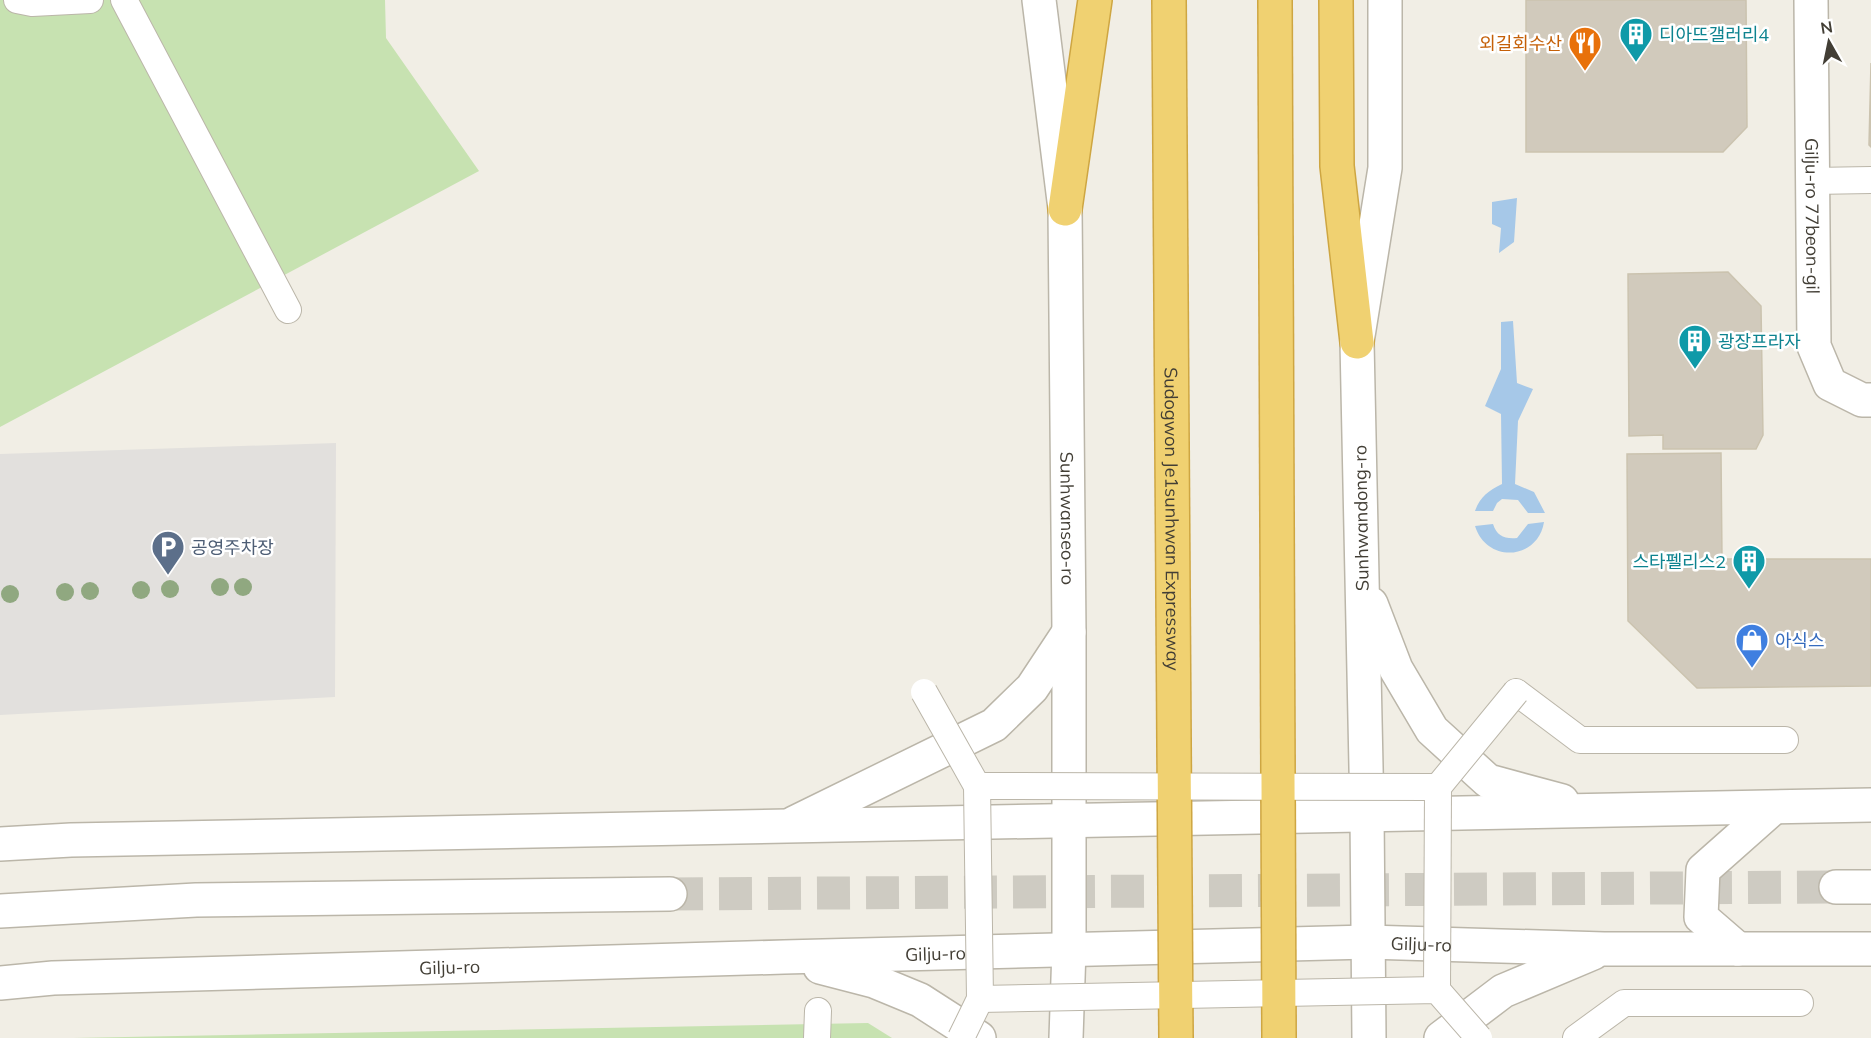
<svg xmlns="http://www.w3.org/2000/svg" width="1871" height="1038" viewBox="0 0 1871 1038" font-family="Mulish,'Noto Sans KR',sans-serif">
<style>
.green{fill:#c7e2b1}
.parking{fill:#e2e0dd}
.water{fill:#a6c8e8}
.building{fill:#d1cabc;stroke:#cbc3af;stroke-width:1.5}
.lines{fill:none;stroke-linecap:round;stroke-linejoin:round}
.tertiary-tunnel{stroke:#cecbc2;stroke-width:33;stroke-dasharray:33 16;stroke-linecap:butt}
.pedestrian-casing{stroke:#bbb6a9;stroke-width:28}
.minor-casing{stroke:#bbb6a9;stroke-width:36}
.tertiary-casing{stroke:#bbb6a9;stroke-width:36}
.motorway-casing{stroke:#cea642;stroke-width:36}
.pedestrian{stroke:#fff;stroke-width:26}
.minor{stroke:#fff;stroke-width:33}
.tertiary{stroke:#fff;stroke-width:33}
.motorway{stroke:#f0d171;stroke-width:33}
.pedestrian-bridge-casing{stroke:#bbb6a9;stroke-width:28;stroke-linecap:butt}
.motorway-bridge-casing{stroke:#cea642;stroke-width:36;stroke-linecap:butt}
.pedestrian-bridge{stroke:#fff;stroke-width:26}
.motorway-bridge{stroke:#f0d171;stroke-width:33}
.tree{fill:#90a880}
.labels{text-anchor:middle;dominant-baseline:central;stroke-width:5;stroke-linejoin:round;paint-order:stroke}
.culture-label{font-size:18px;fill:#0d838f;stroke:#fff;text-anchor:start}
.food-label{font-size:18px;fill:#c56008;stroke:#fff;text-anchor:end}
.street-label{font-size:18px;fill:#423e35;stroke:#fff}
.service-label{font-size:18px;fill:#4e5e75;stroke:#fff;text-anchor:start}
.shop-label{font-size:18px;fill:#366cbe;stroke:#fff;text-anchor:start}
</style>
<rect width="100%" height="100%" fill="#f1eee5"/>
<!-- green -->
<g class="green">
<path d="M0,0h385l1,38 93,133 -479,256z"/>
<path d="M868,1023l24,15h-819z"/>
</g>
<!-- parking -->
<path class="parking" d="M336,443l-1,254 -335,18v-261z"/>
<!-- water -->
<g class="water">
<path d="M1517,198l-3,44 -15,11 2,-25 -9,-4v-22z"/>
<path d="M1513,321l4,62 16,6 -15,32 -3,63 19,8 11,21h-17l-10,-13 -16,-1 -5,4 -4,8h-18c5,-14 13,-20 27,-27l-1,-70 -16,-8 16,-37v-47z"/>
<path d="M1544,522c-6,38 -57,42 -69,4l18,-2c4,12 11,15 24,14l11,-14z"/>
</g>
<!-- building -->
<g class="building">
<path d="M1526,0h220l1,127 -24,25h-197z"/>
<path d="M1871,63v84l-2,-2z"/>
<path d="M1728,272l33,34 2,129 -7,14h-93v-14l-34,1 -1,-162z"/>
<path d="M1721,453l1,106h149v127l-174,2 -69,-67 -1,-167z"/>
</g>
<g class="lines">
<!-- tertiary-tunnel -->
<path class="tertiary-tunnel" d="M670,894l1166,-7"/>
<!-- pedestrian casing -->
<g class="pedestrian-casing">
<g id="pedestrian">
<path d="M17,0l15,3 58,-3"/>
<path d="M124,0l164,310"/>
<path d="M1813,181l58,-1"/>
<path d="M1516,692l64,48h205"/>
<path d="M817,1038l1,-27"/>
<path d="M1576,1038l48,-35h176"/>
</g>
</g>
<!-- minor casing -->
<g class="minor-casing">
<g id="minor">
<path id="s1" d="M1811,0l3,346 16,38 32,16h9"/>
</g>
</g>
<!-- tertiary casing -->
<g class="tertiary-casing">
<g id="tertiary">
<path id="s2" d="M1039,0l26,209 4,423v317l-3,89"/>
<path d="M1371,604l25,65 36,61 56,51 74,20"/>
<path d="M794,823l200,-98 38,-37 37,-56"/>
<path d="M0,844l71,-4 1800,-35"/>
<path d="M1836,887h35"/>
<path d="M0,911l196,-11 474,-6"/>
<path d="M1738,949l-37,-32 2,-47 70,-62"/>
<path d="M820,967l54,14 46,19 59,38"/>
<path id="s3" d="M0,983l53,-5 731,-21 584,-15 236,7h267"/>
<path d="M1369,1038l-2,-224 -10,-472 28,-174v-168"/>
<path d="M1441,1038l62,-47 90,-38"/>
</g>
</g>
<!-- motorway casing -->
<g class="motorway-casing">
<g id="motorway">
<path d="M1336,0l1,166 20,176"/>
<path d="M1065,209l30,-209"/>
</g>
</g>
<!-- pedestrian -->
<use href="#pedestrian" class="pedestrian"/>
<!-- minor -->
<use href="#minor" class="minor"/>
<!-- tertiary -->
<use href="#tertiary" class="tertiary"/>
<!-- motorway -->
<use href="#motorway" class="motorway"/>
<!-- pedestrian-bridge casing -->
<g class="pedestrian-bridge-casing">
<g id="pedestrian-bridge">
<path d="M924,692l53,94 3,213 -19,39"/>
<path d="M977,786l461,1 78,-95"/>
<path d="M1437,990l1,-203"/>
<path d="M980,999l457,-9 42,48"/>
</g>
</g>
<!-- motorway-bridge casing -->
<g class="motorway-bridge-casing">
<g id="motorway-bridge">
<path id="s4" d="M1169,0l7,1038"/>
<path d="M1275,0l4,1038"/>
</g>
</g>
<!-- pedestrian-bridge -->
<use href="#pedestrian-bridge" class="pedestrian-bridge"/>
<!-- motorway-bridge -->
<use href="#motorway-bridge" class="motorway-bridge"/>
</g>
<!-- trees -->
<g class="tree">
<circle cx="220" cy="587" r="9"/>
<circle cx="243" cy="587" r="9"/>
<circle cx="170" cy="589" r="9"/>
<circle cx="141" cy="590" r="9"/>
<circle cx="90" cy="591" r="9"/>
<circle cx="65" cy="592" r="9"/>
<circle cx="10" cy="594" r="9"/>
</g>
<!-- icons -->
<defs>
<g id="building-pin" transform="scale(1.725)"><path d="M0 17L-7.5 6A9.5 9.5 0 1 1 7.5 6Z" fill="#0f9aa8" stroke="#fff"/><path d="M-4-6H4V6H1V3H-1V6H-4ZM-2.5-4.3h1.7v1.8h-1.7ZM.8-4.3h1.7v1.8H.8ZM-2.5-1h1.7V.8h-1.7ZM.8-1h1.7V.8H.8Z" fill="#fff"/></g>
<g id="restaurant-pin" transform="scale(1.725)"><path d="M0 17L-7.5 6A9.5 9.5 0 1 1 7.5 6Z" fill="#e8710a" stroke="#fff"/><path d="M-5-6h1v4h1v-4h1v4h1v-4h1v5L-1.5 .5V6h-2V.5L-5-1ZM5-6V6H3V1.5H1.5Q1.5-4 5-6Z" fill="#fff"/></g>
<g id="parking-pin" transform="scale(1.725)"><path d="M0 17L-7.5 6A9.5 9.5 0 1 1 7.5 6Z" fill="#5c6f8a" stroke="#fff"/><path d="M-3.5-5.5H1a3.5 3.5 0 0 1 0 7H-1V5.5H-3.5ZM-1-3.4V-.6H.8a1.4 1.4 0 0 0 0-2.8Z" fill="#fff"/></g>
<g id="shop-pin" transform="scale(1.725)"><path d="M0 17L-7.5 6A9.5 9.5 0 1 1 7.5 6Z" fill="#3f7fe0" stroke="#fff"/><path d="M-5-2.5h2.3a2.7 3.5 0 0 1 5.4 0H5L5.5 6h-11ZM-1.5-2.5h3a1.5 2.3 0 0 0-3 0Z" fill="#fff"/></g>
</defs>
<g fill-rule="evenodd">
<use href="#building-pin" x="1636" y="34"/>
<use href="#restaurant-pin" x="1585" y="43"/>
<use href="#building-pin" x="1695" y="341"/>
<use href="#parking-pin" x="168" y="547"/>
<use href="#building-pin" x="1749" y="561"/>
<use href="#shop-pin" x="1752" y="640"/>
</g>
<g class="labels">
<!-- culture labels -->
<g class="culture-label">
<text x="1659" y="34">디아뜨갤러리4</text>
<text x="1718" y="341">광장프라자</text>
<text x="1726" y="561" text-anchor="end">스타펠리스2</text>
</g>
<!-- food labels -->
<g class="food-label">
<text x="1562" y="43">외길회수산</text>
</g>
<!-- street labels -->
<g class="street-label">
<text stroke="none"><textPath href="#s1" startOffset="216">Gilju-ro 77beon-gil</textPath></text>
<text stroke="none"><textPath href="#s2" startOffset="520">Sunhwanseo-ro</textPath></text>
<text transform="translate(1361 518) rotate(-91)">Sunhwandong-ro</text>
<text stroke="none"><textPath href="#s4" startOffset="519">Sudogwon Je1sunhwan Expressway</textPath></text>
<text stroke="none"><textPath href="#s3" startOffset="1422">Gilju-ro</textPath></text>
<text stroke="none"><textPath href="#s3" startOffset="936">Gilju-ro</textPath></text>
<text stroke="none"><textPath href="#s3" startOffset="450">Gilju-ro</textPath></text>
</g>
<!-- service labels -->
<g class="service-label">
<text x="191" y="547">공영주차장</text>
</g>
<!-- shop labels -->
<g class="shop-label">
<text x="1775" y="640">아식스</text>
</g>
</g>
<!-- north arrow -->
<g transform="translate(1829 42) rotate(351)" stroke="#ffffff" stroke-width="4.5" paint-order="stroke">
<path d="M0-4.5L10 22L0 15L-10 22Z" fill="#423e35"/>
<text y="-9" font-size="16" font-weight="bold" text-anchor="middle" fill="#423e35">N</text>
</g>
</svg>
